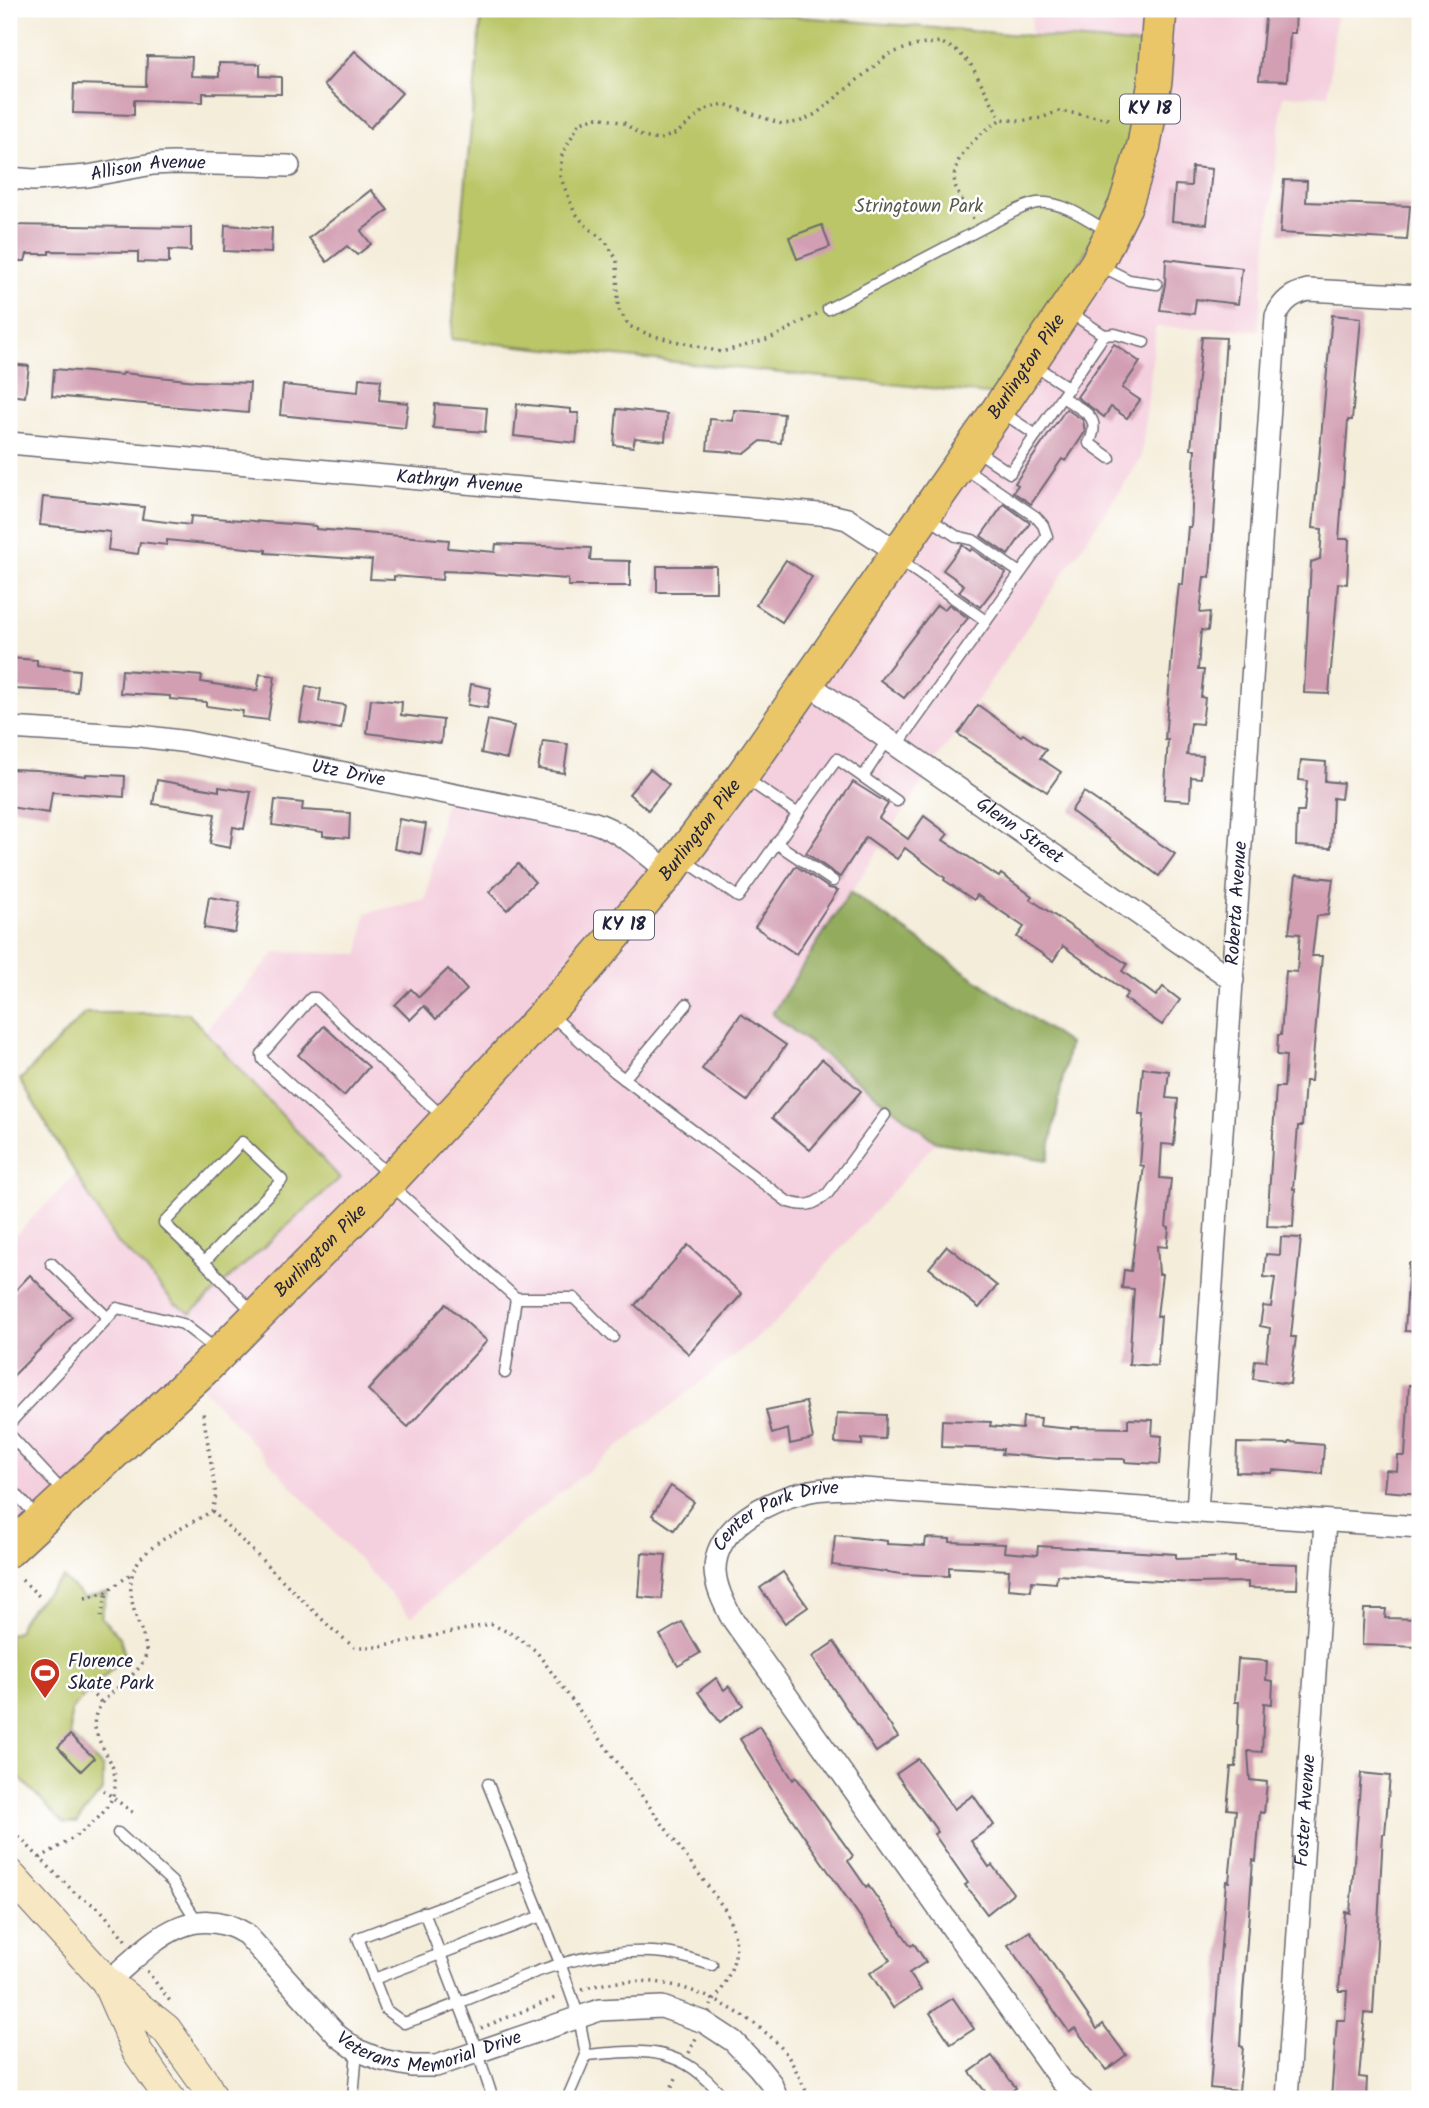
<svg xmlns="http://www.w3.org/2000/svg" width="1429" height="2108" viewBox="0 0 1429 2108" font-family="Kalam,sans-serif">
<style>
.built{fill:#f4cfdd}
.green{fill:#bac668;stroke:#6e7452;stroke-width:2}
.forest{fill:#93ab5c;stroke:#5a664c;stroke-width:2}
.building{fill:#d29eb1}
.lines{fill:none;stroke-linecap:round;stroke-linejoin:round}
.lane-casing{stroke:#6c6973;stroke-width:13}
.street-casing{stroke:#6c6973;stroke-width:24}
.secondary-casing{stroke:#6c6973;stroke-width:32}
.primary-casing{stroke:#6c6973;stroke-width:36}
.path{stroke:#6c6973;stroke-width:3.5;stroke-dasharray:2 5;stroke-linecap:butt}
.lane{stroke:#fff;stroke-width:10}
.street{stroke:#fff;stroke-width:21}
.secondary{stroke:#f7e8c3;stroke-width:30}
.primary{stroke:#ebc669;stroke-width:33}
.labels{text-anchor:middle;dominant-baseline:central;stroke-width:5;stroke-linejoin:round;paint-order:stroke}
.shield{fill:#fff;stroke:#646476;stroke-width:2}
.shield-label{font-size:18px;font-weight:bold;fill:#22223b}
.street-label{font-size:19px;fill:#22223b;stroke:#fff}
.park-label{font-size:19px;fill:#575b4b;stroke:#fff}
.poi-label{font-size:19px;fill:#22223b;stroke:#fff;text-anchor:start}
</style>
<rect width="100%" height="100%" fill="#fff"/>
<filter id="ink" filterUnits="userSpaceOnUse"><feTurbulence type="fractalNoise" baseFrequency=".0143" numOctaves="2"/><feDisplacementMap in="SourceGraphic" scale="14" xChannelSelector="R" yChannelSelector="G"/><feConvolveMatrix kernelMatrix="1 2 1 2 8 2 1 2 1" color-interpolation-filters="sRGB"/></filter>
<filter id="wash" filterUnits="userSpaceOnUse"><feTurbulence type="fractalNoise" baseFrequency=".00686" numOctaves="4" result="noise"/><feDisplacementMap in="SourceGraphic" scale="28" xChannelSelector="R" yChannelSelector="G"/><feGaussianBlur stdDeviation="1.57" result="paint"/><feColorMatrix in="noise" values="0 0 0 0 0 0 0 0 0 0 0 0 0 0 0 0 0 1.4 0 .05"/><feComposite in="paint" operator="in"/></filter>
<g filter="url(#wash)">
<rect width="100%" height="100%" fill="#f4edda"/>
<!-- built -->
<path class="built" d="M1032,9h305l-9,86 -45,1 -25,234 -102,-3 -15,132 -210,310 -159,245 164,128 -163,183 -270,213 -92,79 -217,-238 -185,171v-309l54,-53 213,-236 83,2 7,-41 60,-14 20,-106 162,33 61,46 329,-462 159,-364 -126,-11z"/>
<!-- green -->
<g class="green">
<path d="M482,9h220l456,37 -14,99 -137,251 -556,-57z"/>
<path d="M85,1013h103l152,165 -149,135 -17,-10 -28,-33 -31,-30 -95,-160z"/>
<path d="M63,1578l21,20 23,-6 -6,25 19,20 5,19 -54,54 -1,25 33,33v22l-27,33h-12l-55,-56v-132l10,-4c0,-17 31,-40 44,-53z"/>
</g>
<!-- forest -->
<path class="forest" d="M850,892l219,152 -21,116 -112,-18 -164,-128z"/>
<g id="blocks">
<!-- building -->
<g class="building">
<path d="M1266,9h30l-1,24h-5l-3,48 -28,-1z"/>
<path d="M355,51l47,42 -32,35 -46,-43z"/>
<path d="M147,56l45,1 -1,19 28,1v-14l41,1v12l21,1v17l-78,-1v9l-69,-2v15l-61,-2 1,-29 72,2z"/>
<path d="M1192,167l20,2 -5,55 -35,-3 3,-36 16,1z"/>
<path d="M1284,180l23,1 -1,21 104,4 -3,34 -127,-7z"/>
<path d="M371,190l17,20 -27,21 10,13 -14,11 -10,-9 -20,16 -18,-24z"/>
<path d="M9,225l182,3v23l-22,-1v13l-31,-1v-10l-89,-1v3h-22l-2,7h-16z"/>
<path d="M225,225l47,3 -1,25 -47,-2z"/>
<path d="M822,225l8,22 -33,12 -8,-22z"/>
<path d="M1166,259l76,9 -4,36 -42,-5 -2,15 -34,-4 5,-26z"/>
<path d="M1332,315l29,3 -9,102h-4l-9,119h10l-2,45 -9,-1 -9,111 -25,-1 7,-131 9,-3 2,-30 -9,-1z"/>
<path d="M1202,337l24,1 -16,239h-6l-4,36 10,-1 -2,19 -7,-1 -3,40h6l-3,27 4,1 -3,26 -11,-1 -4,32 16,1 -2,22 -10,-1 -1,24 -26,-2 4,-59h-3l8,-100 6,-56 4,1 5,-58h3l4,-78h-4z"/>
<path d="M1114,344l26,18 -18,26 18,12 -13,18 -16,-11 -7,10 -27,-20z"/>
<path d="M9,364l20,2 -4,31 -16,-2z"/>
<path d="M54,369l68,6 1,-2 73,8 54,2 -2,30 -196,-17z"/>
<path d="M359,378l22,2 -2,20 29,3 -3,25 -125,-13 3,-30 75,7z"/>
<path d="M435,404l52,4 -2,24 -52,-4z"/>
<path d="M517,404l54,5v4h8l-3,30 -62,-7z"/>
<path d="M617,409l50,5 -2,27 -30,-3 -2,9 -19,-2z"/>
<path d="M1066,409l17,11 2,12 -19,29 -4,-2 -31,45 -18,-12 5,-7 -3,-2z"/>
<path d="M734,410l50,4 -3,29 -20,-2 -15,12 -39,-3 3,-31 23,2z"/>
<path d="M43,497l101,10 -2,12 48,6 1,-9 125,10v3l133,11 -1,8 47,4 1,-8 95,4 -1,12 40,1v25h-62v-7l-100,-7 -25,-1 -1,9 -48,-4v4l-24,-1 2,-19 -106,-7v-3l-99,-10v5l-27,-3 -2,12 -30,-4 2,-18 -70,-7z"/>
<path d="M1004,504l26,19 -22,32 -27,-19z"/>
<path d="M962,545l8,6 2,-2 34,24 -26,34 -21,-15 5,-7 -21,-15z"/>
<path d="M786,560l26,17 -30,45 -26,-17z"/>
<rect x="657" y="566" width="59" height="26"/>
<path d="M949,604l19,14 -64,80 -24,-18 57,-75 7,5z"/>
<path d="M9,658l28,2v6l42,4 -2,22 -62,-3v-8l-6,-1z"/>
<path d="M122,670l80,6 -1,6 56,9 3,-17 15,2 -7,44 -26,-3 1,-6 -37,-5v-4l-36,-3v-3l-50,-3z"/>
<path d="M471,684l20,4 -4,20 -19,-3z"/>
<path d="M306,686l15,3 -2,12 26,4 -4,24 -41,-7z"/>
<path d="M371,699l31,3 -1,13 42,5 -2,23 -74,-10z"/>
<path d="M978,705l43,31 2,-2 23,16 -6,8 21,14 -14,20 -89,-58z"/>
<path d="M488,720l26,6 -7,33 -26,-6z"/>
<path d="M543,741l25,3 -4,29 -26,-4z"/>
<path d="M1301,760l25,2 -1,19 18,2 -2,16 -8,-1 -2,50 -35,-2 1,-34h7l3,-31 -8,-1z"/>
<path d="M9,769l28,1 49,6v-2l39,2 -1,21 -72,-5 -3,21 -40,-6z"/>
<path d="M650,769l19,16 -21,25 -19,-16z"/>
<path d="M157,780l62,11v-4l32,5 -7,37 -11,-2 -3,21 -20,-4 5,-30 -62,-10z"/>
<path d="M853,782l35,22 -9,14 29,21 16,-23 24,18 -5,6 56,37 2,-3 31,22 -2,3 97,65 -5,7 34,25 7,-9 17,13 -18,25 -38,-27 4,-5 -65,-47 -10,15 -36,-24 7,-10 -47,-32 -3,5 -30,-20 1,-2 -40,-30 -8,11 -31,-22 -26,40 -34,-24z"/>
<path d="M1084,792l91,62 -16,22 -88,-65z"/>
<path d="M275,800l28,3 -1,7 48,3 -1,25 -26,-2v-4l-51,-7z"/>
<path d="M399,819l27,5 -5,30 -27,-5z"/>
<path d="M518,864l17,18 -28,28 -18,-18z"/>
<path d="M796,866l33,22 9,2 -42,64 -41,-27z"/>
<path d="M1296,875l37,4 -5,36 -11,1 -5,40h10l-11,125h-6l-3,45h-4l-5,63h2l-2,38 -26,-1 9,-139h8l2,-31 -9,-1 1,-20h3l5,-64 11,1 3,-38 -11,-1z"/>
<path d="M209,897l31,5 -5,31 -31,-5z"/>
<path d="M448,969l19,21 -31,29 -12,-13 -14,14 -15,-15 16,-16 8,8z"/>
<path d="M741,1014l45,31 -39,56 -45,-32z"/>
<path d="M324,1026l45,41 -25,29 -46,-41z"/>
<path d="M822,1059l39,32 -51,59 -38,-32z"/>
<path d="M1143,1068l26,3 -3,27 12,1 -4,46 -12,-1 -2,34 11,1 -5,48 3,1 -2,19 -10,-1 2,28h3l-5,42h4l-4,50 -28,-2 5,-75 -12,-1 2,-18 7,1 13,-105 -4,-1 4,-51h-5z"/>
<path d="M1281,1237l20,1 -10,99h5l-6,47 -37,-5 2,-19 11,1 4,-33 -10,-2 3,-20 8,1 4,-29 -11,-1 2,-23 14,1z"/>
<path d="M688,1245l54,49 -53,60 -54,-49z"/>
<path d="M947,1246l50,40 -18,22 -50,-40z"/>
<path d="M1409,1263h11v69l-15,-1z"/>
<path d="M30,1275l42,42 -63,63v-83z"/>
<path d="M446,1304l41,37 -79,86 -40,-37z"/>
<path d="M1409,1385h11v109l-36,-3 2,-21 11,1 1,-15h7z"/>
<path d="M806,1402l7,37 -23,5 -2,-15 -16,5 -6,-24z"/>
<path d="M837,1413l49,2 -1,24 -23,-1v7l-27,-2z"/>
<path d="M1023,1417l18,1 -1,8 31,3v-2l57,1v-9l25,1 -1,15 10,1 -2,28 -35,-2v-3l-66,-1v1l-57,-5 1,-5 -62,-2 1,-27 49,2 -1,4 32,3z"/>
<path d="M1289,1442l35,3 -2,29 -49,-4 -1,3 -36,-1 1,-29 52,1z"/>
<path d="M671,1486l23,16 -20,28 -22,-15z"/>
<path d="M835,1535l52,6v3l38,2 1,-8 24,1v3l55,2 -1,8 33,3 1,-9 138,8v5l59,-2v5l63,2 -1,25 -49,-1v-6l-55,1 -136,-8 -1,8 -24,-2 -1,10 -23,-2 1,-19 -60,-3v9l-47,-2 -70,-9z"/>
<path d="M642,1553l24,2 -4,44 -23,-2z"/>
<path d="M783,1572l25,35 -23,16 -25,-35z"/>
<path d="M1364,1609h22l-1,9 35,1v28l-58,-2z"/>
<path d="M682,1622l18,31 -22,13 -18,-31z"/>
<path d="M834,1642l64,95 -22,15 -64,-95z"/>
<path d="M1238,1659l29,2 -1,19 7,1 -1,23 -8,-1 -2,49 -14,-1 2,29 17,2 -3,31 -4,-1 -4,49 -3,-1 -10,134 -3,52 3,1 -4,44 -29,-3 16,-207 3,1 7,-72 -9,-1 4,-42h5l3,-65h-4z"/>
<path d="M716,1678l8,12 5,-4 14,19 -23,17 -22,-30z"/>
<path d="M759,1726l34,54 3,-3 57,79 -5,5 18,26 2,-2 43,61 3,-2 12,18 -17,11 12,17 -28,18 -23,-35 20,-13 -116,-167 -34,-54z"/>
<path d="M70,1735l24,23 -13,13 -23,-24z"/>
<path d="M918,1759l36,50 19,-14 21,30 -23,16 18,26 3,-2 21,28 -26,21 -22,-29 3,-2 -34,-49 4,-2 -42,-58z"/>
<path d="M1361,1773l29,3 -5,58h-2l-10,180 -8,-1 -6,64 8,1 -1,21h-35l6,-79h8l2,-29h-8l6,-79 5,1z"/>
<path d="M1030,1931l67,98 6,-5 23,31 -20,15 -31,-42 -6,4 -61,-87z"/>
<path d="M953,1998l21,31 -23,15 -21,-31z"/>
<path d="M992,2056l24,32 -16,11h-9l-21,-27z"/>
</g>
</g>
</g>
<g filter="url(#ink)">
<use href="#blocks" fill-opacity="0" stroke="#6c6973" stroke-width="2"/>
<g class="lines">
<!-- lane casing -->
<g class="lane-casing">
<g id="lane">
<path d="M1099,265l30,15 28,4"/>
<path d="M828,309l187,-98c7,-3 15,-7 22,-8 24,-3 50,16 70,28"/>
<path d="M1104,335l11,-1 29,8"/>
<path d="M1032,364l37,24"/>
<path d="M1062,397c21,14 41,19 27,46l21,15"/>
<path d="M1000,411l36,24"/>
<path d="M974,449l36,24 94,-138 -36,-24"/>
<path d="M927,517l29,19 17,4 47,33"/>
<path d="M898,559l88,62"/>
<path d="M897,746l150,-210 -4,-11 -7,-8 -73,-50"/>
<path d="M863,777l25,-38"/>
<path d="M745,778l53,36"/>
<path d="M776,843l57,38"/>
<path d="M683,859l55,38 99,-138 60,42"/>
<path d="M549,1013l66,59 173,130c18,5 26,4 40,-9l57,-78"/>
<path d="M624,1079l63,-75"/>
<path d="M389,1175l-126,-115 -1,-6 49,-56h5l128,120"/>
<path d="M390,1184l126,114h58l39,39"/>
<path d="M204,1262l-40,-39 78,-81 40,38 -78,82 51,52"/>
<path d="M51,1263l57,55"/>
<path d="M505,1373l11,-75"/>
<path d="M9,1424l108,-116 66,16 35,27"/>
<path d="M9,1434l55,59"/>
<path d="M9,1486l30,33"/>
<path d="M488,1784l72,179 19,54 7,38 -19,44"/>
<path d="M118,1833l54,49 25,39"/>
<path d="M524,1875l-166,63 28,72 18,13c90,-28 162,-80 261,-70 16,2 32,8 47,12"/>
<path d="M424,1912l54,141 15,46"/>
<path d="M374,1979l167,-63"/>
<path d="M586,2055c64,-6 95,-9 139,44"/>
<path d="M353,2099l4,-49"/>
</g>
</g>
<!-- street casing -->
<g class="street-casing">
<g id="street">
<path id="s1" d="M9,178l25,2 54,-4 65,-12 20,-1 116,3"/>
<path id="s2" d="M9,443l821,72 17,4 52,34"/>
<path id="s3" d="M807,683l426,297"/>
<path id="s4" d="M9,728l131,8 48,6 404,80c30,9 53,31 77,50"/>
<path id="s5" d="M1197,1511l79,-1195c7,-15 16,-22 32,-26l112,6"/>
<path id="s6" d="M107,1982c42,-35 81,-84 139,-48l92,102 19,14 25,10 30,6h24l164,-56 62,-3 42,15 29,19 25,26 13,16 6,16"/>
<path id="s7" d="M1082,2099l-21,-18 -330,-464c-7,-14 -15,-29 -16,-46 -1,-45 55,-71 91,-79 14,-4 28,-3 43,-4l571,39"/>
<path id="s8" d="M1287,2099l38,-578"/>
</g>
</g>
<!-- secondary casing -->
<g class="secondary-casing">
<g id="secondary">
<path d="M9,1874l98,108 59,47 39,55 8,15"/>
<path d="M108,1985l29,66 33,48"/>
</g>
</g>
<!-- primary casing -->
<g class="primary-casing">
<g id="primary">
<path id="s9" d="M9,1550l196,-182 170,-171 204,-220 90,-105 73,-96 256,-366 99,-147 28,-57 19,-61 11,-64 5,-72"/>
</g>
</g>
<!-- path -->
<g class="path">
<path d="M973,219c-5,-10 -16,-24 -18,-35 -6,-27 27,-52 46,-65l19,2 21,-3 18,-7 51,8"/>
<path d="M817,314l-47,25 -49,13 -71,-17 -21,-9 -11,-18 -1,-48 -11,-18 -21,-17 -11,-14 -14,-35 2,-22 18,-32 18,-5 26,6 19,14 15,3 19,-7 29,-24 18,-5 58,20 17,-2 17,-8 73,-60 24,-8 27,-4 16,8 14,13 31,56"/>
<path d="M212,1511l120,118 22,18h26l111,-23 23,11 22,16 190,260c14,32 13,44 -3,76 -3,7 -9,11 -12,19"/>
<path d="M22,1580l20,19"/>
<path d="M85,1598l22,-6 26,-20"/>
<path d="M101,1617l6,-25"/>
<path d="M89,1691l14,13"/>
<path d="M103,1790l33,25"/>
<path d="M9,1827l67,67 24,15 27,33"/>
<path d="M40,1858c36,-22 96,-51 68,-101 -6,-11 -16,-27 -13,-40 7,-24 38,-36 49,-57 5,-10 0,-21 -3,-30 -7,-17 -14,-39 -8,-58 8,-26 56,-47 79,-61l4,-16 -13,-82"/>
<path d="M147,1971l23,30"/>
<path d="M582,1989c61,-17 108,-6 161,27 14,9 31,22 41,35 11,14 18,33 26,48"/>
<path d="M481,2028l77,-31"/>
<path d="M689,2053l7,-15"/>
<path d="M666,2099l11,-23"/>
</g>
<!-- lane -->
<use href="#lane" class="lane"/>
<!-- street -->
<use href="#street" class="street"/>
<!-- secondary -->
<use href="#secondary" class="secondary"/>
<!-- primary -->
<use href="#primary" class="primary"/>
</g>
</g>
<!-- icons -->
<defs>
<g id="stadium-pin" transform="scale(1.575)"><path d="M0 17L-7.5 6A9.5 9.5 0 1 1 7.5 6Z" fill="#c8321e" stroke="#fff"/><path d="M0-5a6.5 5 0 1 0 0 10a6.5 5 0 1 0 0-10ZM-3.5-1.8h7v3.6h-7Z" fill="#fff"/></g>
</defs>
<g fill-rule="evenodd">
<use href="#stadium-pin" x="45" y="1673"/>
</g>
<g class="labels">
<!-- shield labels -->
<g class="shield">
<rect x="1120" y="94.5" width="60" height="29" rx="5"/>
<rect x="594" y="910.5" width="60" height="29" rx="5"/>
</g>
<g class="shield-label">
<text x="1150" y="109">KY 18</text>
<text x="624" y="925">KY 18</text>
</g>
<!-- street labels -->
<g class="street-label">
<text stroke="none"><textPath href="#s1" startOffset="140">Allison Avenue</textPath></text>
<text stroke="none"><textPath href="#s9" startOffset="1566">Burlington Pike</textPath></text>
<text stroke="none"><textPath href="#s2" startOffset="452">Kathryn Avenue</textPath></text>
<text stroke="none"><textPath href="#s4" startOffset="343">Utz Drive</textPath></text>
<text stroke="none"><textPath href="#s9" startOffset="999">Burlington Pike</textPath></text>
<text stroke="none"><textPath href="#s3" startOffset="259">Glenn Street</textPath></text>
<text stroke="none"><textPath href="#s5" startOffset="609">Roberta Avenue</textPath></text>
<text stroke="none"><textPath href="#s9" startOffset="432">Burlington Pike</textPath></text>
<text stroke="none"><textPath href="#s7" startOffset="738">Center Park Drive</textPath></text>
<text stroke="none"><textPath href="#s8" startOffset="289">Foster Avenue</textPath></text>
<text stroke="none"><textPath href="#s6" startOffset="396">Veterans Memorial Drive</textPath></text>
</g>
<!-- park labels -->
<g class="park-label">
<text x="919" y="207">Stringtown Park</text>
</g>
<!-- poi labels -->
<g class="poi-label">
<text x="68" y="1662">Florence<tspan x="68" dy="22">Skate Park</tspan></text>
</g>
</g>
<!-- margin -->
<rect width="1429" height="2108" fill="none" stroke="#fff" stroke-width="35"/>
</svg>
